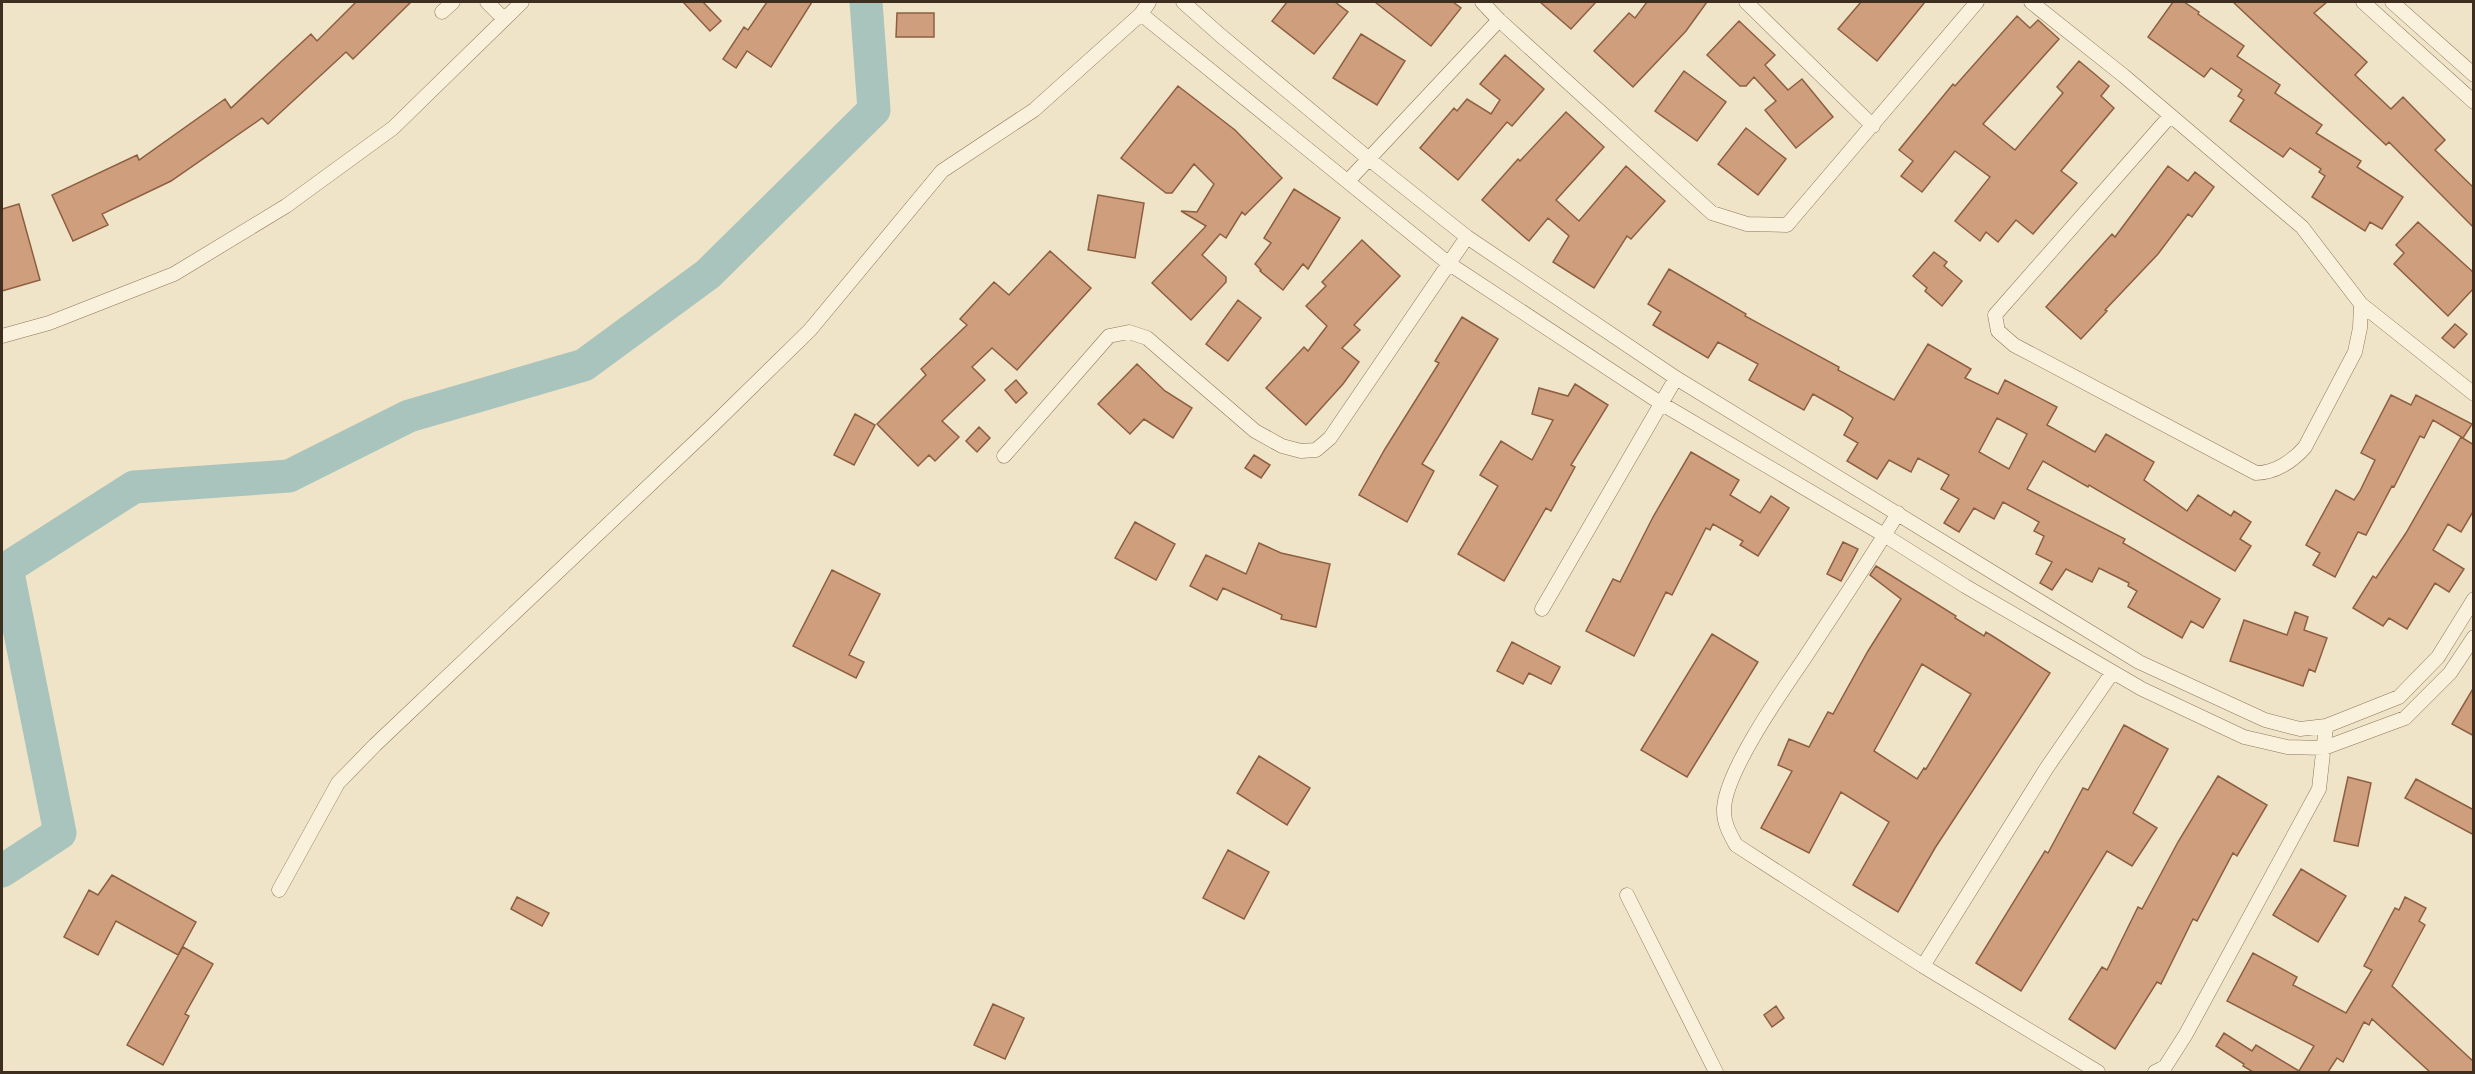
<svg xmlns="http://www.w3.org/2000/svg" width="2475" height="1074" font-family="Lora,serif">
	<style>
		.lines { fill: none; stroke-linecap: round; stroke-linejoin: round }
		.river { stroke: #a9c4bc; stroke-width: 33 }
		.building { fill: #cf9f7d; stroke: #8d5f41; stroke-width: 1.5; fill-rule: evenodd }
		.minor-casing { stroke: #8d765c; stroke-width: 15 }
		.minor { stroke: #faf1dc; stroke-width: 14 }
	</style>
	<rect width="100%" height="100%" fill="#f0e4c8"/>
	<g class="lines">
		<path class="river" d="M 2,871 L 60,833 L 7,568 L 134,487 L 289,476 L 409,416 L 584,365 L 708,274 L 874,110 L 866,2"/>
	</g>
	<path class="building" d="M 356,2 L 411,2 L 353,59 L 346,52 L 268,124 L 262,118 L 171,181 L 102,214 L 108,225 L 73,241 L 52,195 L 137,155 L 139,160 L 225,99 L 231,108 L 311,34 L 317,41 Z
		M 683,2 L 703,2 L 721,21 L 710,31 Z
		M 767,2 L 812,2 L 771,67 L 747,51 L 736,68 L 723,59 L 744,27 L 748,30 Z
		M 1287,2 L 1335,2 L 1348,12 L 1314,54 L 1272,21 Z
		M 1375,2 L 1453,2 L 1461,8 L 1431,46 Z
		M 1540,2 L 1596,2 L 1571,29 Z
		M 1647,2 L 1707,2 L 1686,31 L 1633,87 L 1594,51 L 1629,13 L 1635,18 Z
		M 1861,2 L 1925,2 L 1877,61 L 1838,29 Z
		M 2173,2 L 2184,2 L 2199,12 L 2198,14 L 2244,46 L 2237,56 L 2280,85 L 2275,93 L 2322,125 L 2316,133 L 2361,161 L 2357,167 L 2403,197 L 2382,229 L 2370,222 L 2365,231 L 2312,197 L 2325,176 L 2319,172 L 2321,169 L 2290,148 L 2283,157 L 2230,121 L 2244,100 L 2238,96 L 2242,90 L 2211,68 L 2204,77 L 2148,37 Z
		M 2233,2 L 2327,2 L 2314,13 L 2367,62 L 2355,75 L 2391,109 L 2403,97 L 2445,140 L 2435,150 L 2474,188 L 2474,228 L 2389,142 L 2386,145 Z
		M 897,13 L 934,13 L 934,37 L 896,37 Z
		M 2017,16 L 2030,28 L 2038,20 L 2059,39 L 1983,124 L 2015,150 L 2063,93 L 2057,87 L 2079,61 L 2109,86 L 2101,96 L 2114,108 L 2061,171 L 2077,183 L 2033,234 L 2016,220 L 1998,242 L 1986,232 L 1980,241 L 1955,221 L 1990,177 L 1955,151 L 1922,192 L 1901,176 L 1913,161 L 1899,150 L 1953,84 L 1955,86 Z
		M 1739,21 L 1775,55 L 1765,65 L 1788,90 L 1802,79 L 1833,117 L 1796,148 L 1765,110 L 1776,101 L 1754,77 L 1746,86 L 1740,86 L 1707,55 Z
		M 1361,34 L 1405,61 L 1377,105 L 1333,78 Z
		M 1505,55 L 1544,89 L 1512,126 L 1507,122 L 1458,180 L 1420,148 L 1454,108 L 1457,111 L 1467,99 L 1491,114 L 1500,100 L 1480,84 Z
		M 1684,71 L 1726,102 L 1697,141 L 1655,111 Z
		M 1178,86 L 1235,130 L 1282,178 L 1245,215 L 1242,212 L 1226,238 L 1220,234 L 1202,255 L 1226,277 L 1226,282 L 1191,320 L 1152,283 L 1206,226 L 1181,211 L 1197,212 L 1214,184 L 1194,164 L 1172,193 L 1166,193 L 1121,158 Z
		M 1566,112 L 1604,147 L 1556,200 L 1579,221 L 1626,166 L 1665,201 L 1631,239 L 1627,236 L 1594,288 L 1553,262 L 1569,236 L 1548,218 L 1529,241 L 1482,200 L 1518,159 L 1520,161 Z
		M 1746,128 L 1786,159 L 1758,195 L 1718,164 Z
		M 2168,166 L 2188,181 L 2195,172 L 2214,187 L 2192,217 L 2188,214 L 2158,254 L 2105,310 L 2107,311 L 2081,339 L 2046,307 L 2112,234 L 2115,237 Z
		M 1294,189 L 1340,218 L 1308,269 L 1303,264 L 1283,290 L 1260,271 L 1261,270 L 1255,264 L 1271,243 L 1264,238 Z
		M 1098,195 L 1144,203 L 1135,258 L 1088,250 Z
		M 19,204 L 40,280 L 2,291 L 2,209 Z
		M 2418,222 L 2474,273 L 2474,288 L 2448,316 L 2394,264 L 2404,253 L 2396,245 Z
		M 1362,240 L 1400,276 L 1354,325 L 1360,330 L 1342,348 L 1359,362 L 1343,384 L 1306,425 L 1266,388 L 1304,347 L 1308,351 L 1327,326 L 1306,306 L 1326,286 L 1322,282 Z
		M 1050,251 L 1091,288 L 1017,370 L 992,348 L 972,367 L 985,380 L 942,421 L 959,437 L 935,461 L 929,455 L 918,466 L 877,424 L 926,375 L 921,369 L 967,325 L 960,319 L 994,282 L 1009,295 Z
		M 1934,252 L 1947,262 L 1944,266 L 1962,281 L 1942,306 L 1925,291 L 1927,288 L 1913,276 Z
		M 1669,269 L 1746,314 L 1745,316 L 1839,367 L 1838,370 L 1894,400 L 1928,344 L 1971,369 L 1965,378 L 1998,394 L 2005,380 L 2057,407 L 2047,425 L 2095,452 L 2106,434 L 2154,462 L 2144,480 L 2187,511 L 2198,495 L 2231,516 L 2234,511 L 2251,522 L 2240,539 L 2251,546 L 2235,571 L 2089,485 L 2088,487 L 2043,461 L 2027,489 L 2125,539 L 2123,543 L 2220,599 L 2203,628 L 2191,621 L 2182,638 L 2128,607 L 2137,591 L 2128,586 L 2129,583 L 2099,568 L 2092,582 L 2066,569 L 2052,590 L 2040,583 L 2052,562 L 2036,554 L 2044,536 L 2034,531 L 2039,522 L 2003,502 L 1994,519 L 1974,508 L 1959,532 L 1944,523 L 1959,499 L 1941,489 L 1949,475 L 1918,458 L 1911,472 L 1889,460 L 1877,479 L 1847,461 L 1858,443 L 1844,435 L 1853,418 L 1843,411 L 1813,394 L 1804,410 L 1749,380 L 1758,364 L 1718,342 L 1708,358 L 1653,325 L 1661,312 L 1648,304 ZM 1997,418 L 2027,434 L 2009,469 L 1979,452 Z
		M 1238,300 L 1261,318 L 1228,361 L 1206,344 Z
		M 1462,317 L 1498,339 L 1422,464 L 1434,471 L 1407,522 L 1359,495 L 1385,449 L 1439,363 L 1435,361 Z
		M 2455,324 L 2467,334 L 2454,348 L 2442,338 Z
		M 1137,364 L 1165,391 L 1192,408 L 1173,438 L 1144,419 L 1130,434 L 1098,404 Z
		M 1016,380 L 1027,393 L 1016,403 L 1005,390 Z
		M 1575,384 L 1608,405 L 1571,465 L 1575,467 L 1551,511 L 1546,508 L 1504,581 L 1458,554 L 1498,486 L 1480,475 L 1501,441 L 1532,460 L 1553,420 L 1532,414 L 1539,388 L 1568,396 Z
		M 2391,395 L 2411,405 L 2416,395 L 2472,424 L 2463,438 L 2433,420 L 2424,438 L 2420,436 L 2394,487 L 2392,486 L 2366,535 L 2358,532 L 2335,577 L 2313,565 L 2320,553 L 2306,545 L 2336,490 L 2354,500 L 2360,491 L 2375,460 L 2361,453 Z
		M 855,414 L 875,425 L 854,465 L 834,455 Z
		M 979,427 L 990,438 L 977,452 L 966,441 Z
		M 2461,437 L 2474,445 L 2474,510 L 2461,532 L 2448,524 L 2433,550 L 2464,569 L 2449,592 L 2435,583 L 2407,629 L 2389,618 L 2383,626 L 2353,608 L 2373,576 L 2376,578 L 2406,533 Z
		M 1691,452 L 1739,480 L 1730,495 L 1760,513 L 1771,496 L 1789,508 L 1758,556 L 1740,545 L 1743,541 L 1713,524 L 1710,530 L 1706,528 L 1672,595 L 1666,592 L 1634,656 L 1586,631 L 1613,579 L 1620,582 L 1653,517 Z
		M 1254,455 L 1270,465 L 1261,478 L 1245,468 Z
		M 1135,522 L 1175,544 L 1156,580 L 1115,558 Z
		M 1843,542 L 1858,549 L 1841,581 L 1827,574 Z
		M 1259,543 L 1281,553 L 1330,564 L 1316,627 L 1281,619 L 1282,615 L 1223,588 L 1217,600 L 1190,586 L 1206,555 L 1246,574 Z
		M 1876,566 L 1956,616 L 1955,618 L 1984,636 L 1986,632 L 1994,637 L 2050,673 L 1935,848 L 1898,912 L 1853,885 L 1889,822 L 1841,792 L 1809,853 L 1761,828 L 1792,771 L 1778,765 L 1789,739 L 1809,747 L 1828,712 L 1833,714 L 1868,651 L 1901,599 L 1870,575 ZM 1922,664 L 1971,694 L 1926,769 L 1924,768 L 1917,779 L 1874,751 Z
		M 832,570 L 880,594 L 849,655 L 864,662 L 856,678 L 793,646 Z
		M 2295,612 L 2308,617 L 2304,630 L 2327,638 L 2315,672 L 2309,669 L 2303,686 L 2230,661 L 2244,620 L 2287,635 Z
		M 1712,634 L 1758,662 L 1687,777 L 1641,750 Z
		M 1512,642 L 1560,667 L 1551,684 L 1529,673 L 1523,684 L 1497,671 Z
		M 2474,687 L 2474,736 L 2452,724 Z
		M 2124,725 L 2168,749 L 2133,813 L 2157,828 L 2132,866 L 2107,851 L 2021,991 L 1976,963 L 2045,851 L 2048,853 L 2083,788 L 2088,790 Z
		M 1259,756 L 1310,788 L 1287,825 L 1237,793 Z
		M 2218,776 L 2267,805 L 2237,856 L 2233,853 L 2197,921 L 2193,919 L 2161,984 L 2157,982 L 2115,1049 L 2069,1019 L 2102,967 L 2107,970 L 2138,907 L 2142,909 L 2178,842 Z
		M 2348,777 L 2371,783 L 2358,846 L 2334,841 Z
		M 2416,779 L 2474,810 L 2474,835 L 2405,798 Z
		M 1228,850 L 1269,872 L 1244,919 L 1203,898 Z
		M 2301,869 L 2346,896 L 2318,942 L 2273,915 Z
		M 112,875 L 196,922 L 178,955 L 116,921 L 98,955 L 64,937 L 89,890 L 98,895 Z
		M 517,897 L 549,913 L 542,926 L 511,909 Z
		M 2405,897 L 2426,908 L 2419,921 L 2425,925 L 2392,986 L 2474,1062 L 2474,1072 L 2430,1072 L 2372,1019 L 2369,1025 L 2364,1022 L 2343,1062 L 2337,1058 L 2328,1072 L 2253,1072 L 2243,1066 L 2244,1064 L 2216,1046 L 2224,1033 L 2252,1051 L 2256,1045 L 2299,1071 L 2314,1046 L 2227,1001 L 2253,953 L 2297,977 L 2293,985 L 2346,1013 L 2372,970 L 2364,966 L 2395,908 L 2399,910 Z
		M 183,947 L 213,964 L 185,1014 L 189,1016 L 163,1065 L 127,1045 Z
		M 993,1004 L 1024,1018 L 1005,1059 L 974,1045 Z
		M 1776,1006 L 1784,1018 L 1772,1027 L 1764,1015 Z"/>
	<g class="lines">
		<g class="minor-casing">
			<path id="minor" d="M 487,2 L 504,19
				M 1183,2 L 1220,35 L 1369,159 L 1467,237 L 1676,378 L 2139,662 L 2265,720 L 2300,729 L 2326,726 L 2399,697 L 2438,657 L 2474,599
				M 1482,2 L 1499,20
				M 1746,2 L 1873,126
				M 2031,2 L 2124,76 L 2302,227 L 2361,304 L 2360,328 L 2355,352 L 2305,447 C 2293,461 2275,473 2256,473 L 2014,345 L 1998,331 L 1995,315 L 2170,116
				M 2363,2 L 2474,102
				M 2392,2 L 2474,75
				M 442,12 L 453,2
				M 1141,14 L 1448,263 L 1662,404 L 1884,535 L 1965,586 L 2142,689 L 2244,737 L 2287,747 L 2324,748 L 2405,718 L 2450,673 L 2474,637
				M 1348,181 L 1499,20 L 1712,213 L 1747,224 L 1787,225 L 1977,2
				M 2361,304 L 2474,394
				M 2,336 L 49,323 L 174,274 L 286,206 L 393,128 L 522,2
				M 1004,456 L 1109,336 L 1129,332 L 1147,338 L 1255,431 L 1282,446 L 1301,451 L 1316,450 L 1330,438 L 1467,237
				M 1898,513 C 1868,563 1835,611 1804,659 C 1782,691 1723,775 1724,811 C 1724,824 1730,834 1736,845 L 1923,966 L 2098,1072
				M 1542,609 L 1676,378
				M 279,890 L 338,783 L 375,745 L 712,426 L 810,330 L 942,171 L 1034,110 L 1141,14 L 1149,2
				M 1627,895 L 1716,1072
				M 1923,966 L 2046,769 L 2112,673
				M 2155,1072 L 2165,1067 L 2186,1034 L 2319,789 L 2326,726"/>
		</g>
		<use href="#minor" class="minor"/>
	</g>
	<rect width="2475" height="1074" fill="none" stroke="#3d2e20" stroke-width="6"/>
</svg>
